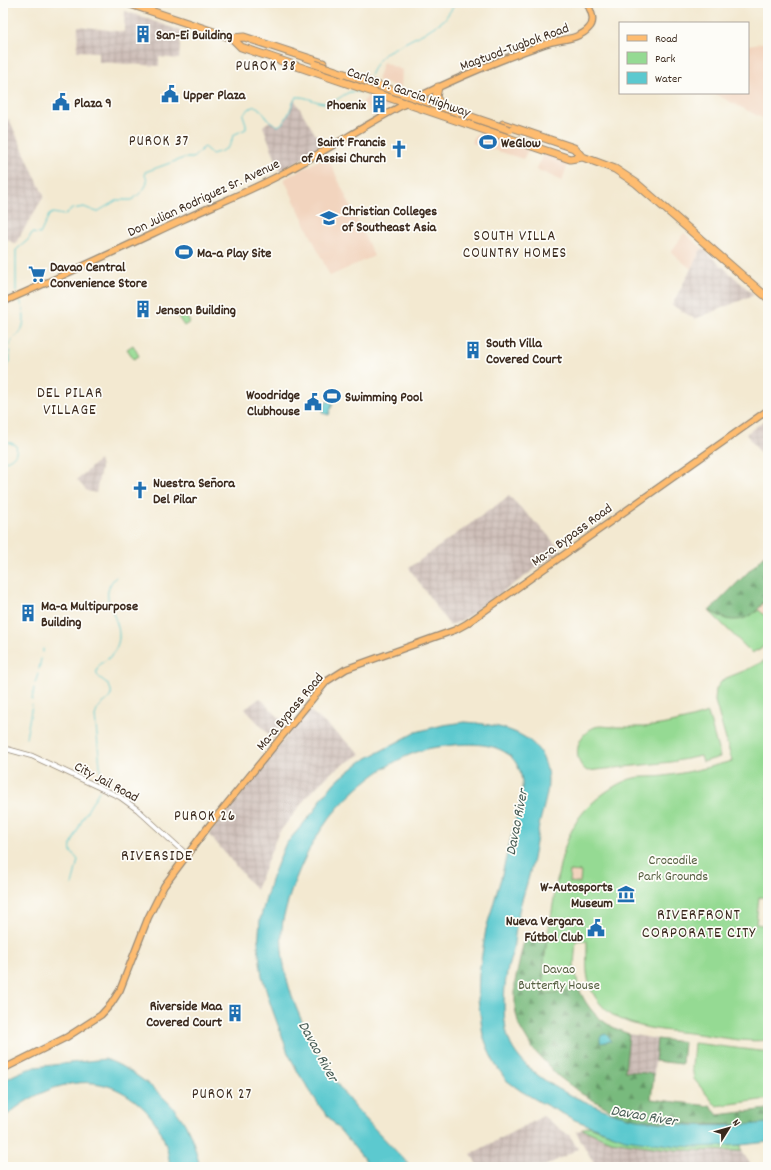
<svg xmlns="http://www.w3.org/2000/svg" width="771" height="1170" font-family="Dekko,sans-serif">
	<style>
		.built { fill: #f2d4be }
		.industrial { fill: url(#industrial-grid) }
		.green { fill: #95da93; stroke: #688258; fill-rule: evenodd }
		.forest { fill: url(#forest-firs); stroke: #5a724e }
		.water { fill: #5bc9cf; stroke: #4b7a76 }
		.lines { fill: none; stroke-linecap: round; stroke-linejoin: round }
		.stream { stroke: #5bc9cf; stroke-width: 1 }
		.minor-casing { stroke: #978a78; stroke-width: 6 }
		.major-casing { stroke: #978a78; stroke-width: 8 }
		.highway-casing { stroke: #978a78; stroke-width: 9 }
		.minor { stroke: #fff; stroke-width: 4.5 }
		.major { stroke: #febc70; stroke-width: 5.5 }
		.highway { stroke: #febc70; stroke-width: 7 }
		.highway-bridge-casing { stroke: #978a78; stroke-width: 9; stroke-linecap: butt }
		.highway-bridge { stroke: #febc70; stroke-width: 7 }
		.labels { text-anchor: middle; stroke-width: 3.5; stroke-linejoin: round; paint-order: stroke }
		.poi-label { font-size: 14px; font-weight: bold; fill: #3b2a1e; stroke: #fdfcf7; text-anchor: start }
		.street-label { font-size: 14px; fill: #3b2a1e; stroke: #fdfcf7 }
		.park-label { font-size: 14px; fill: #565f41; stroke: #fdfcf7 }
		.neighbourhood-label { font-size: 15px; letter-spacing: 1px; fill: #3b2a1e; stroke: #fdfcf7 }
		.water-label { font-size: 15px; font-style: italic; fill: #455a53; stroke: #fdfcf7 }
		.quarter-label { font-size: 16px; letter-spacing: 1px; fill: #3b2a1e; stroke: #fdfcf7 }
	</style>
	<defs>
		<pattern id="industrial-grid" width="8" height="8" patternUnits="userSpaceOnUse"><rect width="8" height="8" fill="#cfc0ba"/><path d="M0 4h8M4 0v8" fill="none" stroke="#b3a59f"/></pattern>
		<pattern id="forest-firs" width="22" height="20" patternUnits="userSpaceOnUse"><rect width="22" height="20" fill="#78ba7d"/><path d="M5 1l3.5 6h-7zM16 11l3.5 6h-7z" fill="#649766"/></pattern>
	</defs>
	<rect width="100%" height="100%" fill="#fdfcf7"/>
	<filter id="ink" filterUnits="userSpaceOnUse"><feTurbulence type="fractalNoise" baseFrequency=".025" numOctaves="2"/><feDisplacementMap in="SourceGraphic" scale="8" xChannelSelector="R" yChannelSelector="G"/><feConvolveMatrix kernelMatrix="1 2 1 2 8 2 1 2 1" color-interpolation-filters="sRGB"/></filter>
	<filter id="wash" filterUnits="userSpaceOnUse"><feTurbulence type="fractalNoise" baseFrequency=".012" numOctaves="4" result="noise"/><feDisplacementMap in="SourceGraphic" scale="16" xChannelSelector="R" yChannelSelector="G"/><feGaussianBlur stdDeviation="0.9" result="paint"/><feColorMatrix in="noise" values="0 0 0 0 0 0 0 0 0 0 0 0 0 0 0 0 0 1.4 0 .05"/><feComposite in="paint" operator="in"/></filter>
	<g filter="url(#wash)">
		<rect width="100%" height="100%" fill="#f3e9d1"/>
		<path class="built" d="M 768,42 L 768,121 L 713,93 L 748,93 L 748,45 Z
			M 383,62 L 402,70 L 401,88 L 377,80 Z
			M 371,93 L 391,100 L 389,107 L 373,116 L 363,102 Z
			M 484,131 L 530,147 L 523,159 L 472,143 L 474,136 Z
			M 545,152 L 569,160 L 562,181 L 536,169 Z
			M 327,156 L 374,256 L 330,276 L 284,179 Z
			M 684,233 L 702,248 L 691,269 L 671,252 Z
			M 768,591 L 768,619 L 759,610 Z
			M 570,870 L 581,872 L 580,884 L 569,882 Z"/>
		<path class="industrial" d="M 125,11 L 181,31 L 179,59 L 159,57 L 159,66 L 99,62 L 99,52 L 77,51 L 78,26 L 124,32 Z
			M 294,99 L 323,147 L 280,171 L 263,126 L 270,121 L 278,126 L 282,124 L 288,115 Z
			M 9,119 L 44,196 L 15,244 L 5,238 L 3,232 L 3,122 Z
			M 702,248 L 754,295 L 695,319 L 672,305 Z
			M 768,418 L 768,463 L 746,434 Z
			M 99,460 L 101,468 L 96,493 L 87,491 L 77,480 Z
			M 509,496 L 546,533 L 561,551 L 464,619 L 450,626 L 409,568 Z
			M 260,698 L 285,724 L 273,739 L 245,709 Z
			M 308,709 L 361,754 L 334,770 L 310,793 L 278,834 L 268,859 L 256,890 L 209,834 Z
			M 629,1034 L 657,1039 L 654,1074 L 625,1071 Z
			M 543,1116 L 570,1136 L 578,1149 L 543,1167 L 478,1167 L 471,1154 Z
			M 582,1129 L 610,1141 L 697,1151 L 742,1151 L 752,1167 L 596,1167 L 576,1132 Z"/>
		<path class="green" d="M 184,313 L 190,322 L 184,326 L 178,317 Z
			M 133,345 L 139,356 L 134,359 L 127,349 Z
			M 759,610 L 768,619 L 768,644 L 752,653 L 709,611 L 727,619 L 751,615 Z
			M 768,659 L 768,898 L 759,897 L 756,924 L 768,926 L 768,1040 C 746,1043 720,1037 698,1034 C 672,1031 644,1030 620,1019 C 609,1014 600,1005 594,995 C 584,978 587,959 587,941 L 576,941 L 574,965 L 579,989 L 544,995 C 541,966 547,939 552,911 C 557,881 560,850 575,824 C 584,807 608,788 625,781 C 637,775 651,778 664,776 C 687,773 709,767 732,761 L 715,701 L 716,689 L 720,683 L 724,679 L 746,670 ZM 570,871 L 581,872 L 580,883 L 569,882 Z
			M 708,713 L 720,757 L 703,762 L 701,756 L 671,762 L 587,771 C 571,760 576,734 595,727 C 601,725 607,727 613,727 C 623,727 634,727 644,727 C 666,725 687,720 708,713 Z
			M 694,1043 L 760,1051 L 768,1051 L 768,1099 L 716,1106 L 694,1079 L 692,1067 Z
			M 589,1126 C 637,1145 689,1149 741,1145 L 742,1151 L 676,1150 L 610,1141 L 582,1129 Z"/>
		<path class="forest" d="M 765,555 L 768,557 C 768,567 770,582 768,591 C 763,610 746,624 726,619 C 720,617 715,613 709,611 Z
			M 525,936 L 547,939 C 544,958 542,975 544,994 L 579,989 C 590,1014 604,1025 629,1034 L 625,1071 L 654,1074 L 651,1099 L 710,1106 L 718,1115 L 768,1109 L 768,1123 L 752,1125 L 682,1124 L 637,1119 L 620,1115 L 582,1094 L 558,1076 L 532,1048 L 519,1026 L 515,1008 L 515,982 Z
			M 657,1039 L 684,1042 L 682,1064 L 655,1061 Z"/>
		<path class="water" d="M 327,401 L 333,403 L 329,415 L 322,413 Z
			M 465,722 C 491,724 532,730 543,758 C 554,783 544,802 539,826 C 536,841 534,857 530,872 C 527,885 522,898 519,911 C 516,924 515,937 513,950 C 511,958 508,965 507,973 C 503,993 502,1027 511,1045 C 524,1071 559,1091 584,1101 C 602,1109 619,1116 638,1119 C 678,1127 728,1127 768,1123 L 768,1142 L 741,1145 L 697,1147 L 677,1146 L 625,1139 L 575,1120 L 540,1102 L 521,1091 L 506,1080 L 495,1064 L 490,1054 L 483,1035 L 478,999 L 479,973 L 486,929 L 501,878 L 522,794 C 526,740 477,741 437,747 C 396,753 353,787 328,820 C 310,844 297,872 288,901 C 287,907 284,914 283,920 C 275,970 301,1026 327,1067 C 333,1076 338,1086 345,1095 C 365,1120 389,1143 411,1167 L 371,1167 L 321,1108 L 299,1074 L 288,1053 L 270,1003 L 262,976 L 258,947 L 260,920 L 271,880 L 285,845 L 315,810 L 321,799 L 335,782 L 362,761 L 416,732 L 443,725 Z
			M 606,1034 L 610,1038 L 611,1041 L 601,1043 L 600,1041 L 600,1038 L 602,1035 Z
			M 105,1059 C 132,1068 171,1099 185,1124 C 193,1137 196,1152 200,1167 L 170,1167 C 169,1157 167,1147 163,1137 C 153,1112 127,1089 100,1084 C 67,1077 27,1096 3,1119 L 3,1081 C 13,1075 24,1070 35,1067 Z"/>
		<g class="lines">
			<path class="stream" d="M 370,75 L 377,62 L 387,52 L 424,33 L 444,20 L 456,3
				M 16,292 L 16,250 L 28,240 L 32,233 L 40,234 L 49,215 L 53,213 L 64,215 L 72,209 L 84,207 L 97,212 L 117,200 L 132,200 C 137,196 146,189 147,182 C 147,177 144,176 145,172 L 184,158 L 193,158 L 204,147 L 212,154 C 225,150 231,149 233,135 L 246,129 L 246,124 L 243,115 C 258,97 260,112 270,121 C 272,123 275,124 278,126 C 289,121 290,106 296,97 C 306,96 314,102 324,103 C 335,104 341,95 350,92 C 355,91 358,93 363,91
				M 3,386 C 7,377 3,369 10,362 C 10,355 8,346 12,340 C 14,337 19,334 21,331 C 26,321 24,309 20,300
				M 3,438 L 5,441 L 16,445 C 18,453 14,458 6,461 L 3,460
				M 43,652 L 43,649
				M 39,669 L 41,659
				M 35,683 L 38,674
				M 32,700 L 34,688
				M 26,738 L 32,705
				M 102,785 L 95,716 C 96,713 97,710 99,707 C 105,701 116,697 109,686 C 106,681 100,679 97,675 C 95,665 104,662 110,657 C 115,652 119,643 119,637 C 120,614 95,597 116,577
				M 72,885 L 78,860 C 74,854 69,853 71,845 L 83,818 L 99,791"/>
		</g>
	</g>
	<g filter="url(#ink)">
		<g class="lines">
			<g class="minor-casing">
				<path id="minor" d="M 3,748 L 32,756 L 120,797 L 138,810 L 187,855"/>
			</g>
			<g class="major-casing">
				<path id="major" d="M 3,302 C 63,276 122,248 182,220 C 214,205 247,192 278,176 C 336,146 390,108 450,82 C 481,68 513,55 545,44 C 559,39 579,40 589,28 C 596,21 591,11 587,3
					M 3,1069 L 67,1037 L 101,1015 L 111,1004 L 120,990 L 148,918 L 164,886 L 208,827 L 327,681 L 346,669 L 455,630 L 466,624 L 768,410"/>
			</g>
			<g class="highway-casing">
				<path id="highway" d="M 127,3 L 235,39
					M 232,38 L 241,47 L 570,159 L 582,157
					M 232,38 L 244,37 L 323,63
					M 438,87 L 436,97 L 439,102
					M 503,124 L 574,148 L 582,157
					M 580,156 L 615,169 L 636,183 L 768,298"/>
			</g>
			<use href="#minor" class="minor"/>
			<use href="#major" class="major"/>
			<use href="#highway" class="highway"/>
			<g class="highway-bridge-casing">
				<path id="highway-bridge" d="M 315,64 L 510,130"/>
			</g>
			<use href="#highway-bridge" class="highway-bridge"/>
		</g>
	</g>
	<defs>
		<g id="building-bare" transform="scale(1.38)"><path d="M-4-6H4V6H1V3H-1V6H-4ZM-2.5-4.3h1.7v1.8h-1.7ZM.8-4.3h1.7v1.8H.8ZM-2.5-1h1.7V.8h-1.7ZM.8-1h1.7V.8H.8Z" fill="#1f6fb2" stroke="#fdfcf7" stroke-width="2.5" paint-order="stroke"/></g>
		<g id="civic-bare" transform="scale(1.38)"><path d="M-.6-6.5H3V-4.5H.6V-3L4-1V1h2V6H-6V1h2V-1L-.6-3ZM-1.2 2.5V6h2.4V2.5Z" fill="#1f6fb2" stroke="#fdfcf7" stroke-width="2.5" paint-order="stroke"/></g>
		<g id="stadium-bare" transform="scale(1.38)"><path d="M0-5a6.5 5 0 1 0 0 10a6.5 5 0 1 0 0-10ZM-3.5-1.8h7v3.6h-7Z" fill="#1f6fb2" stroke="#fdfcf7" stroke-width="2.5" paint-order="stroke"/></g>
		<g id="church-bare" transform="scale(1.38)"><path d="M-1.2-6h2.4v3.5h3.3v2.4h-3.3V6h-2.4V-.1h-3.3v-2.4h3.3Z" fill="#1f6fb2" stroke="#fdfcf7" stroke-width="2.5" paint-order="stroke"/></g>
		<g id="university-bare" transform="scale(1.38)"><path d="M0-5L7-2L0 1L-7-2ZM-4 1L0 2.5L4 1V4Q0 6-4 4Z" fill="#1f6fb2" stroke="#fdfcf7" stroke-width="2.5" paint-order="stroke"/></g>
		<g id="supermarket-bare" transform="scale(1.38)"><path d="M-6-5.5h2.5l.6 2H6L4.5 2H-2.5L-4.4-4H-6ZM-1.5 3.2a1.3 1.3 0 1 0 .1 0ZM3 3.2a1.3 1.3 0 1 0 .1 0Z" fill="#1f6fb2" stroke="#fdfcf7" stroke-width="2.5" paint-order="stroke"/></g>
		<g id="museum-bare" transform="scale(1.38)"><path d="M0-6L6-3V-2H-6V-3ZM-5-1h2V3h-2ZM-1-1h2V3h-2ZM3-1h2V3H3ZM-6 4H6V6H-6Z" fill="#1f6fb2" stroke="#fdfcf7" stroke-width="2.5" paint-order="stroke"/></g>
	</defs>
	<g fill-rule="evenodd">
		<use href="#building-bare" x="143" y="34"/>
		<use href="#civic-bare" x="170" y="94"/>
		<use href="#civic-bare" x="61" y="102"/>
		<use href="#building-bare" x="379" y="104"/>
		<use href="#stadium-bare" x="488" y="142"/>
		<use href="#church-bare" x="399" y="149"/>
		<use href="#university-bare" x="329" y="218"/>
		<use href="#stadium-bare" x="184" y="252"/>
		<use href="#supermarket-bare" x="37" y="274"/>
		<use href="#building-bare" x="143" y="309"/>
		<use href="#building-bare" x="473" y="350"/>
		<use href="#stadium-bare" x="332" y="396"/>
		<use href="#civic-bare" x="313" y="402"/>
		<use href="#church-bare" x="140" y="490"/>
		<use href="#building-bare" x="28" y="613"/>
		<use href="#museum-bare" x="626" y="894"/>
		<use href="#civic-bare" x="596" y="928"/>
		<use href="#building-bare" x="235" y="1013"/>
	</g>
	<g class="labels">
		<g class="poi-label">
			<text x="156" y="39">San-Ei Building</text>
			<text x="183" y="99">Upper Plaza</text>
			<text x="74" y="107">Plaza 9</text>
			<text x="366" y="109" text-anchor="end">Phoenix</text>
			<text x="386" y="146" text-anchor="end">Saint Francis<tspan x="386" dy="16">of Assisi Church</tspan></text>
			<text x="501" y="147">WeGlow</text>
			<text x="342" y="215">Christian Colleges<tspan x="342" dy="16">of Southeast Asia</tspan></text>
			<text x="197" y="257">Ma-a Play Site</text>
			<text x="50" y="271">Davao Central<tspan x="50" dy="16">Convenience Store</tspan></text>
			<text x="156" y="314">Jenson Building</text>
			<text x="486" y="347">South Villa<tspan x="486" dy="16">Covered Court</tspan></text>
			<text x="300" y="399" text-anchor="end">Woodridge<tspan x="300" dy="16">Clubhouse</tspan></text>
			<text x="345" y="401">Swimming Pool</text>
			<text x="153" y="487">Nuestra Señora<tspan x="153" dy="16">Del Pilar</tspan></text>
			<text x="41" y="610">Ma-a Multipurpose<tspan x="41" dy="16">Building</tspan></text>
			<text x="613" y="891" text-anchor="end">W-Autosports<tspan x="613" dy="16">Museum</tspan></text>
			<text x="583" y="925" text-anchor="end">Nueva Vergara<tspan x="583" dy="16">Fútbol Club</tspan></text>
			<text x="222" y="1010" text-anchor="end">Riverside Maa<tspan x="222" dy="16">Covered Court</tspan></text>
		</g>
		<g class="street-label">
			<text transform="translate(514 46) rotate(-20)" y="5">Magtuod-Tugbok Road</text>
			<text transform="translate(409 91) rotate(19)" y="5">Carlos P. Garcia Highway</text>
			<text transform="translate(203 197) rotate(-25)" y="5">Don Julian Rodriguez Sr. Avenue</text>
			<text transform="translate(571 534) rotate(-36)" y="5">Ma-a Bypass Road</text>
			<text transform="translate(289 711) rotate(-50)" y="5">Ma-a Bypass Road</text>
			<text transform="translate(107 781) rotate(28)" y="5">City Jail Road</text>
		</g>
		<g class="park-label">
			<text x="673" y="864">Crocodile<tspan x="673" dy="16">Park Grounds</tspan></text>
			<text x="559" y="973">Davao<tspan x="559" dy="16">Butterfly House</tspan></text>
		</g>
		<g class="neighbourhood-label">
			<text x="266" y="70">PUROK 38</text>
			<text x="159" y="145">PUROK 37</text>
			<text x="515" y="240">SOUTH VILLA<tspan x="515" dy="17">COUNTRY HOMES</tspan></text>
			<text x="70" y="397">DEL PILAR<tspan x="70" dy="17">VILLAGE</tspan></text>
			<text x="205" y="820">PUROK 26</text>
			<text x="222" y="1098">PUROK 27</text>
		</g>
		<g class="water-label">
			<text transform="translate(516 822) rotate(-79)" y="5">Davao River</text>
			<text transform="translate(319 1051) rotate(61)" y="5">Davao River</text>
			<text transform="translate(644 1115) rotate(10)" y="5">Davao River</text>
		</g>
		<g class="quarter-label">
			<text x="157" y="860">RIVERSIDE</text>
			<text x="699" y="919">RIVERFRONT<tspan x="699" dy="18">CORPORATE CITY</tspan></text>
		</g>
	</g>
	<rect width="771" height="1170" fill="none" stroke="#fdfcf7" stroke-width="16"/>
	<rect x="619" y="22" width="130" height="72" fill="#fdfcf7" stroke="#afa8a0"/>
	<rect x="627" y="35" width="20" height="6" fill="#febc70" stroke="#afa8a0"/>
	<text x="655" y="42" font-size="12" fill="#3b2a1e">Road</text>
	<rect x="627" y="52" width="20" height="12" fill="#95da93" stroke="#afa8a0"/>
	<text x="655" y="62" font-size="12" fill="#3b2a1e">Park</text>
	<rect x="627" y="72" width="20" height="12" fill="#5bc9cf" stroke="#afa8a0"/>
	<text x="655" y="82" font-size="12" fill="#3b2a1e">Water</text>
	<g transform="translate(729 1128) rotate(53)" stroke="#fdfcf7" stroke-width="3" paint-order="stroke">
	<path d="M0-3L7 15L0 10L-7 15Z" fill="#3b2a1e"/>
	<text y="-6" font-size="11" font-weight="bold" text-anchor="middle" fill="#3b2a1e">N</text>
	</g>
</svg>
